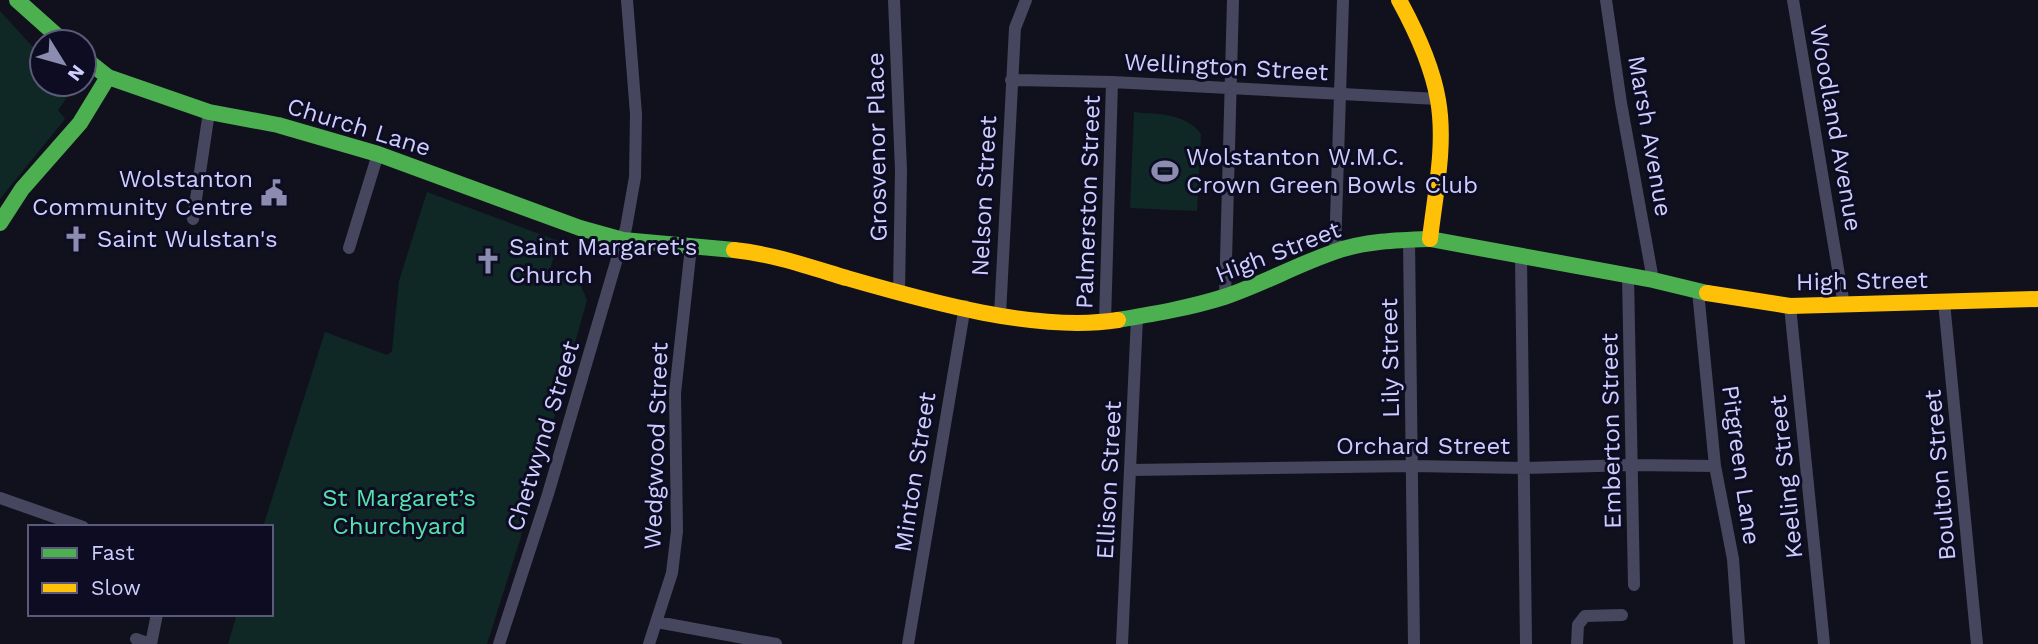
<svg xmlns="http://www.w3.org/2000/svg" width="2038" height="644" font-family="'Work Sans',sans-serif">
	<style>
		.green { fill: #0f2826 }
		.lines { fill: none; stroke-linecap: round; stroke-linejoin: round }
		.street { stroke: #46475e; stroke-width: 12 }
		.fast { stroke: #4caf50; stroke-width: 16 }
		.slow { stroke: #ffc107; stroke-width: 16 }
		.labels { text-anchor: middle; stroke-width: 6; stroke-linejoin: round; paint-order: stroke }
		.street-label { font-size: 24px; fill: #cdceff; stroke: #0d0c22 }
		.poi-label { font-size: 24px; fill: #cdceff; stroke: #0d0c22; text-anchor: start }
		.park-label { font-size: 24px; fill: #55e3ac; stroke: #0d0c22 }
	</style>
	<rect width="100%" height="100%" fill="#11111d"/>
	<path class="green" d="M 0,11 L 32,46 L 42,52 L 42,84 L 68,84 C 69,94 65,102 58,110 L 65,119 L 0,199 Z
		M 1134,112 C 1159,115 1184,112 1201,134 L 1197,211 L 1130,208 Z
		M 427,192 L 558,241 L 550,270 L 578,280 L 587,300 L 520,540 L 487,644 L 228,644 L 237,614 L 271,614 L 271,527 L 263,527 L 325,332 L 387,355 L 392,351 L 399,281 Z"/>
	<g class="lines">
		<path class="street" d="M 894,0 L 901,170 L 899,293
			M 1606,0 L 1621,103 L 1653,280
			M 1793,0 L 1844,305
			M 1011,80 L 1112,82 L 1438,99
			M 193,219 L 209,112
			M 1409,240 L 1414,644
			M 349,248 L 378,154
			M 1335,251 L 1343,0
			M 1521,257 L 1526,644
			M 1628,276 L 1634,585
			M 1698,291 L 1715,466 L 1733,559 L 1739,644
			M 1225,297 L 1233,0
			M 1944,302 L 1977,644
			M 1790,306 L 1824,644
			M 1000,315 L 1015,28 L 1026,0
			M 1105,322 L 1112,82
			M 1131,470 L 1413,466 L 1524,468 L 1633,465 L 1715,466
			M 0,498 L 83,527
			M 657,622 L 776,644
			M 136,639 L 150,644
			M 151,644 L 157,614
			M 499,644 L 548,494 L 626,228 L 635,177 L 636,114 L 627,0
			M 649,644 L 672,573 L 677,531 L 675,393 L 691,247
			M 908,644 L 965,306
			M 1122,644 L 1137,317
			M 1577,644 L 1578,625 L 1585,616 L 1622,615"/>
		<path class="fast" d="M 17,0 L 64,42
			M 108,77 L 209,112 L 278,125 L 378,154 L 580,228 L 623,240 L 734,250
			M 0,223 L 22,189 L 80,123 L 108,77 L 84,58
			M 1118,320 C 1153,314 1189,308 1224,297 C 1261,285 1296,265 1334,252 C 1364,241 1399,240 1430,239 L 1653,280 L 1707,293"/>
		<path class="slow" d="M 1399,0 C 1416,31 1432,65 1438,100 C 1446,145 1435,194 1430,239
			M 734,250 C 772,254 807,266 843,277 C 923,300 1035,333 1118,320
			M 1707,293 L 1790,306 L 2038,299"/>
	</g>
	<defs>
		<g id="stadium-bare" transform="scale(2.1)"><path d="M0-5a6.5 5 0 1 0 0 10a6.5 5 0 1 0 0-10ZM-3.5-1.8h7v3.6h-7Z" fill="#8b8cb0" stroke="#0d0c22" stroke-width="2.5" paint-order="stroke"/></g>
		<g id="civic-bare" transform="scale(2.1)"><path d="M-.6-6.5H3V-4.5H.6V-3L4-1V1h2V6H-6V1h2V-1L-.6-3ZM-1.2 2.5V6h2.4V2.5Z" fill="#8b8cb0" stroke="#0d0c22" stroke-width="2.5" paint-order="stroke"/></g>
		<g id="church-bare" transform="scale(2.1)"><path d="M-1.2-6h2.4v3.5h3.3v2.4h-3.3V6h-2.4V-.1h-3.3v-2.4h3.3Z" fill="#8b8cb0" stroke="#0d0c22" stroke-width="2.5" paint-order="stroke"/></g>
	</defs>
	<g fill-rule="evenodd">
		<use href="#stadium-bare" x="1165" y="171"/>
		<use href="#civic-bare" x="274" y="193"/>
		<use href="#church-bare" x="76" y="239"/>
		<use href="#church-bare" x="488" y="261"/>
	</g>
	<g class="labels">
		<g class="street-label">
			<text transform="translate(1226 67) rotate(3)" y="8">Wellington Street</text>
			<text transform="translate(359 127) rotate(17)" y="8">Church Lane</text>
			<text transform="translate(1836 128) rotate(80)" y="8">Woodland Avenue</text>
			<text transform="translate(1650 136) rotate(80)" y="8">Marsh Avenue</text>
			<text transform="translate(877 147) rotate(-91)" y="8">Grosvenor Place</text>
			<text transform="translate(984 196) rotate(-87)" y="8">Nelson Street</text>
			<text transform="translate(1088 202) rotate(-88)" y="8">Palmerston Street</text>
			<text transform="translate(1278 252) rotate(-21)" y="8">High Street</text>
			<text transform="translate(1862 281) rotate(-1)" y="8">High Street</text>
			<text transform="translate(1390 358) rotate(-91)" y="8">Lily Street</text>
			<text transform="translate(1611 431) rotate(-91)" y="8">Emberton Street</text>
			<text transform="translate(543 436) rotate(-73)" y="8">Chetwynd Street</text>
			<text transform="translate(656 446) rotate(-88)" y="8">Wedgwood Street</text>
			<text x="1423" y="454">Orchard Street</text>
			<text transform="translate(1741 465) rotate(82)" y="8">Pitgreen Lane</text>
			<text transform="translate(915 472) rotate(-81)" y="8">Minton Street</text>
			<text transform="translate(1940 475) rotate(-95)" y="8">Boulton Street</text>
			<text transform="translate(1786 477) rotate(-96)" y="8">Keeling Street</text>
			<text transform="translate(1109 480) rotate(-87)" y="8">Ellison Street</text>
		</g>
		<g class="poi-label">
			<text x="1186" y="165">Wolstanton W.M.C.<tspan x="1186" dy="28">Crown Green Bowls Club</tspan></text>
			<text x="253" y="187" text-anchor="end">Wolstanton<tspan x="253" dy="28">Community Centre</tspan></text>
			<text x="97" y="247">Saint Wulstan's</text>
			<text x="509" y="255">Saint Margaret's<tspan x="509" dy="28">Church</tspan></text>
		</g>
		<g class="park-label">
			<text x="399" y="506">St Margaret’s<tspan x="399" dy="28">Churchyard</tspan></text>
		</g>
	</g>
	<rect x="28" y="525" width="245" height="91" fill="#0d0c22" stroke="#5a5a7a" stroke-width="2"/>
	<rect x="42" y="548" width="35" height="10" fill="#4caf50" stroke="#5a5a7a" stroke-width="2"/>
	<text x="91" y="560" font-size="21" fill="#cdceff">Fast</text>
	<rect x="42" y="583" width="35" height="10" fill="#ffc107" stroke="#5a5a7a" stroke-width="2"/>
	<text x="91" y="595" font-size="21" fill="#cdceff">Slow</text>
	<g transform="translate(63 63) rotate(127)"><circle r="33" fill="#0d0c22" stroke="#5a5a7a" stroke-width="2"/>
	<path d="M0-5L12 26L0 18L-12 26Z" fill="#8b8cb0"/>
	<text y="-10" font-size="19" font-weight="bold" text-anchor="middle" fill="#cdceff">N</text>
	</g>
</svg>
